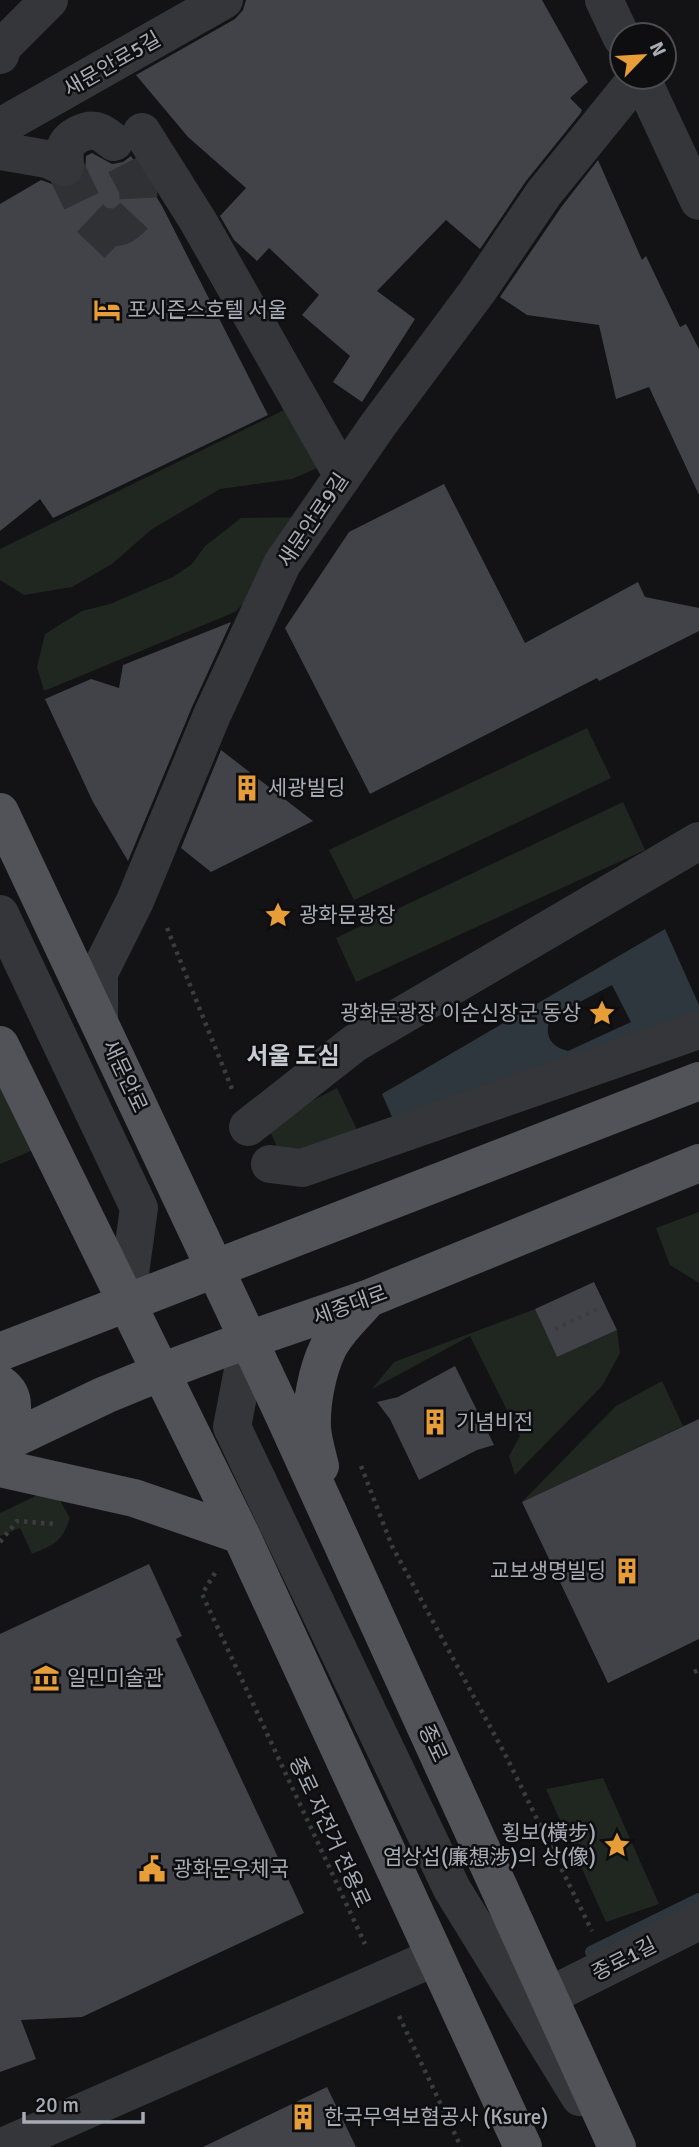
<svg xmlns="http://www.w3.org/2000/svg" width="699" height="2147" font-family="Signika,'Noto Sans KR',sans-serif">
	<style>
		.green { fill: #202720 }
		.water { fill: #2d373d; fill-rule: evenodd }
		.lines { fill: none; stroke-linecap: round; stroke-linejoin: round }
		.stream { stroke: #2d373d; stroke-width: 12 }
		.building { fill: #424348 }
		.minor-tunnel { stroke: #303135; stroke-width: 38; stroke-dasharray: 38 19; stroke-linecap: butt }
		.path { stroke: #3a3d40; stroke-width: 4.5; stroke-dasharray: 3.5 5; stroke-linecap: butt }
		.minor { stroke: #343639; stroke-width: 38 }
		.major { stroke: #515358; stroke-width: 38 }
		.labels { text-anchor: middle; stroke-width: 5; stroke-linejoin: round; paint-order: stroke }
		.street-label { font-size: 21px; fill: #a6abb4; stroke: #0e0e10 }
		.poi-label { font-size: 21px; fill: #a6abb4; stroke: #0e0e10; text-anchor: start }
		.quarter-label { font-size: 24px; font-weight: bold; fill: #c6cad1; stroke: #0e0e10 }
	</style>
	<rect width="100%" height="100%" fill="#131315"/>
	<path class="green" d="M 284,410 L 317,468 L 292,479 L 220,489 L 152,529 L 112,564 L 72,587 L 24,595 L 0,580 L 0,549 Z
		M 314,517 L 282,564 L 235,612 L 44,691 L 37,667 L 45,634 L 82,611 L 110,604 L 173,577 L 192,564 L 205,546 L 241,518 Z
		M 587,728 L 611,778 L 354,900 L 329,850 Z
		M 623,802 L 645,850 L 356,982 L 336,938 Z
		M 0,1087 L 31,1151 L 0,1164 Z
		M 337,1088 L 358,1132 L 282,1159 L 267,1124 Z
		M 699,1212 L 699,1283 L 670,1265 L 656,1228 Z
		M 535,1309 L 557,1357 L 617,1330 L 620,1353 L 602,1386 L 515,1475 L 509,1456 L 520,1436 L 470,1336 L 372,1389 L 394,1362 Z
		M 662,1381 L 683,1426 L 522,1502 L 616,1406 Z
		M 40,1494 L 59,1499 L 70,1518 C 61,1543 55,1544 32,1554 L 20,1528 L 0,1536 L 0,1513 Z
		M 603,1778 L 659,1904 L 606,1922 L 546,1789 Z"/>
	<path class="water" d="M 665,929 L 699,1005 L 699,1013 L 393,1119 L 382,1094 ZM 612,985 L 631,1022 L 568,1051 C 550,1047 543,1034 551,1017 Z"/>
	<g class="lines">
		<path class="stream" d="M 591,1952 L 699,1899"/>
	</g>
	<path class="building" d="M 246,0 L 542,0 L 588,82 L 570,98 L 582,110 L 580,114 L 526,181 L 480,249 L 446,220 L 377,291 L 415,319 L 362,402 L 333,382 L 350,356 L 302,315 L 319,295 L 269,248 L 257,261 L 234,240 L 220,216 L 246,188 L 188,137 L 136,75 L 235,19 L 243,10 Z
		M 92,153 L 112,164 L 123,162 L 131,156 L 162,206 L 268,415 L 53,518 L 40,499 L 0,531 L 0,204 L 41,180 L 66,189 L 76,186 L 85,177 L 86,156 Z
		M 598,160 L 642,260 L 646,256 L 680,327 L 686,324 L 699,349 L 699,495 L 649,387 L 616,399 L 599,325 L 527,315 L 500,297 L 562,206 Z
		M 444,484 L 525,643 L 638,582 L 645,597 L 699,608 L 699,631 L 599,681 L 597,678 L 370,794 L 285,628 L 349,532 Z
		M 231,622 L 192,707 L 128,861 L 93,802 L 45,699 L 91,679 L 119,688 L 123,665 Z
		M 221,750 L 313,821 L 211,872 L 181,848 Z
		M 594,1282 L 617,1330 L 557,1357 L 535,1309 Z
		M 455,1366 L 494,1445 L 477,1450 L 419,1480 L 390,1419 L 377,1402 L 398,1397 Z
		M 699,1419 L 699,1639 L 608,1683 L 522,1502 Z
		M 149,1564 L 182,1636 L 176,1639 L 304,1913 L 82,2017 L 21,2020 L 36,2059 L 0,2072 L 0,1634 Z
		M 327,2087 L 356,2147 L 203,2147 Z"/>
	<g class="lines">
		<path class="minor-tunnel" d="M 65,167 L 89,217 L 127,253
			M 100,226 C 122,230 125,225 139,210 L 138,188 L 114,142"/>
		<path class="path" d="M 167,928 L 232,1089
			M 555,1329 L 602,1307
			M 361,1466 L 392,1546 L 506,1756 L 592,1931
			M 0,1542 L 17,1521 L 55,1524
			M 215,1573 L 202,1594 L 365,1944
			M 694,1672 L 699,1670
			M 399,2016 L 461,2147"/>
		<path class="minor" d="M 604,0 L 622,38
			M 0,55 L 3,46 L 49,0
			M 641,77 L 699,201
			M 0,127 L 224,0
			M 142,132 L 198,221 L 343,476
			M 0,151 L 47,159 L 65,167 C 65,161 64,155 65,149 C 68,137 88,127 99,132 C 104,134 110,139 114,142
			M 0,914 L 139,1208 L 126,1302
			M 99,1021 L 99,973 L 135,901 L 212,715 L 282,564 L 378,425 L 477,292 L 544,193 L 638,77
			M 248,1127 L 355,1043 L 699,841
			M 270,1164 L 302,1168 L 699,1030
			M 249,1339 L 232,1427 L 452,1889 L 580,2097
			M 549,1996 L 699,1921
			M 2,2147 L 435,1957"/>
		<path class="major" d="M 0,812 L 281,1409 L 617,2147
			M 0,1045 L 241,1535 L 523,2147
			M 0,1352 L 699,1081
			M 0,1384 C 18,1397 14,1419 0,1434
			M 0,1445 L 105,1395 L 161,1372 L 225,1348 L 367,1299 L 699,1163
			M 320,1466 C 317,1454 313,1441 312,1428 C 311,1403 317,1371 328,1348 C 337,1330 353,1316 366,1301
			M 0,1468 L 134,1498 L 241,1535"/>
	</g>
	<defs>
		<g id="hotel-bare" transform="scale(2.1)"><path d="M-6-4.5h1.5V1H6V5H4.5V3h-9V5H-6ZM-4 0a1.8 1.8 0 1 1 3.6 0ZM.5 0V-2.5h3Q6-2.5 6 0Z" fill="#e79e39" stroke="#0e0e10" stroke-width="2.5" paint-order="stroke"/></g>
		<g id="building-bare" transform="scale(2.1)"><path d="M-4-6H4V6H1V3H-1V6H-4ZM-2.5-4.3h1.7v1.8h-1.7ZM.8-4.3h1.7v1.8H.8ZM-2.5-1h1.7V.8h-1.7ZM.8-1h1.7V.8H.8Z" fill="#e79e39" stroke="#0e0e10" stroke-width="2.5" paint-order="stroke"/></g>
		<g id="sight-bare" transform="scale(2.1)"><path d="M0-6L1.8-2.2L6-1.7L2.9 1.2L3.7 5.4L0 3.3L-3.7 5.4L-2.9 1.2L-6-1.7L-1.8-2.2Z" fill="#e79e39" stroke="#0e0e10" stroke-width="2.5" paint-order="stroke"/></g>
		<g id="museum-bare" transform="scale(2.1)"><path d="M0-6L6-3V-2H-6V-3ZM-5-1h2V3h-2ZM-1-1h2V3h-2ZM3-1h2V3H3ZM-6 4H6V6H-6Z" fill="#e79e39" stroke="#0e0e10" stroke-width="2.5" paint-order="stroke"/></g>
		<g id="civic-bare" transform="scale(2.1)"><path d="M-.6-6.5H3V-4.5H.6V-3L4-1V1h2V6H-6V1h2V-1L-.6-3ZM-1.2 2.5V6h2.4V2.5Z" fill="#e79e39" stroke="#0e0e10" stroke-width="2.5" paint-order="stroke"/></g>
	</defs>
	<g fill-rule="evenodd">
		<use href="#hotel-bare" x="107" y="310"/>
		<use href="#building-bare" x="247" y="788"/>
		<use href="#sight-bare" x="278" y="915"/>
		<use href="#sight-bare" x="602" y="1013"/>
		<use href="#building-bare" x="435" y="1422"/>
		<use href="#building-bare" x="627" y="1571"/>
		<use href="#museum-bare" x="46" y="1678"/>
		<use href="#sight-bare" x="617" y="1845"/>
		<use href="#civic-bare" x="152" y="1869"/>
		<use href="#building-bare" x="303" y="2117"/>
	</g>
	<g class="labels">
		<g class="street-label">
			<text transform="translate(112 64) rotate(-30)" y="7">새문안로5길</text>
			<text transform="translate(313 520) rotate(-56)" y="7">새문안로9길</text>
			<text transform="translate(125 1076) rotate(65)" y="7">새문안로</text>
			<text transform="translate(350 1305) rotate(-20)" y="7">세종대로</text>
			<text transform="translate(433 1743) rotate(65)" y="7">종로</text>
			<text transform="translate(330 1832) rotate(65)" y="7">종로 자전거 전용로</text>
			<text transform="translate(624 1959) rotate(-27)" y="7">종로1길</text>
		</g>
		<g class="poi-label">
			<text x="128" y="317">포시즌스호텔 서울</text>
			<text x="268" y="795">세광빌딩</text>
			<text x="299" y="922">광화문광장</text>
			<text x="581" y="1020" text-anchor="end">광화문광장 이순신장군 동상</text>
			<text x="456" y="1429">기념비전</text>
			<text x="606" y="1578" text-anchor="end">교보생명빌딩</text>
			<text x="67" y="1685">일민미술관</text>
			<text x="596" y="1840" text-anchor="end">횡보(橫步)<tspan x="596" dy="24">염상섭(廉想涉)의 상(像)</tspan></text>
			<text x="173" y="1876">광화문우체국</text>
			<text x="324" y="2124">한국무역보혐공사 (Ksure)</text>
		</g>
		<g class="quarter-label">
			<text x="293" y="1064">서울 도심</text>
		</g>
	</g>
	<g transform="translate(643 56) rotate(65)"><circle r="33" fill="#0e0e10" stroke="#4b4d52" stroke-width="2"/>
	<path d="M0-5L12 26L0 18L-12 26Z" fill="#e79e39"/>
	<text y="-10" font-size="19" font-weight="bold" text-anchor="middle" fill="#a6abb4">N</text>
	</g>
	<path d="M24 2112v10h119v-10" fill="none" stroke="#a6abb4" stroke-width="3.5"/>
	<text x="35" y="2112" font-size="21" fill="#a6abb4" stroke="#0e0e10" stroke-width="5" paint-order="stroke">20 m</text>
</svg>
